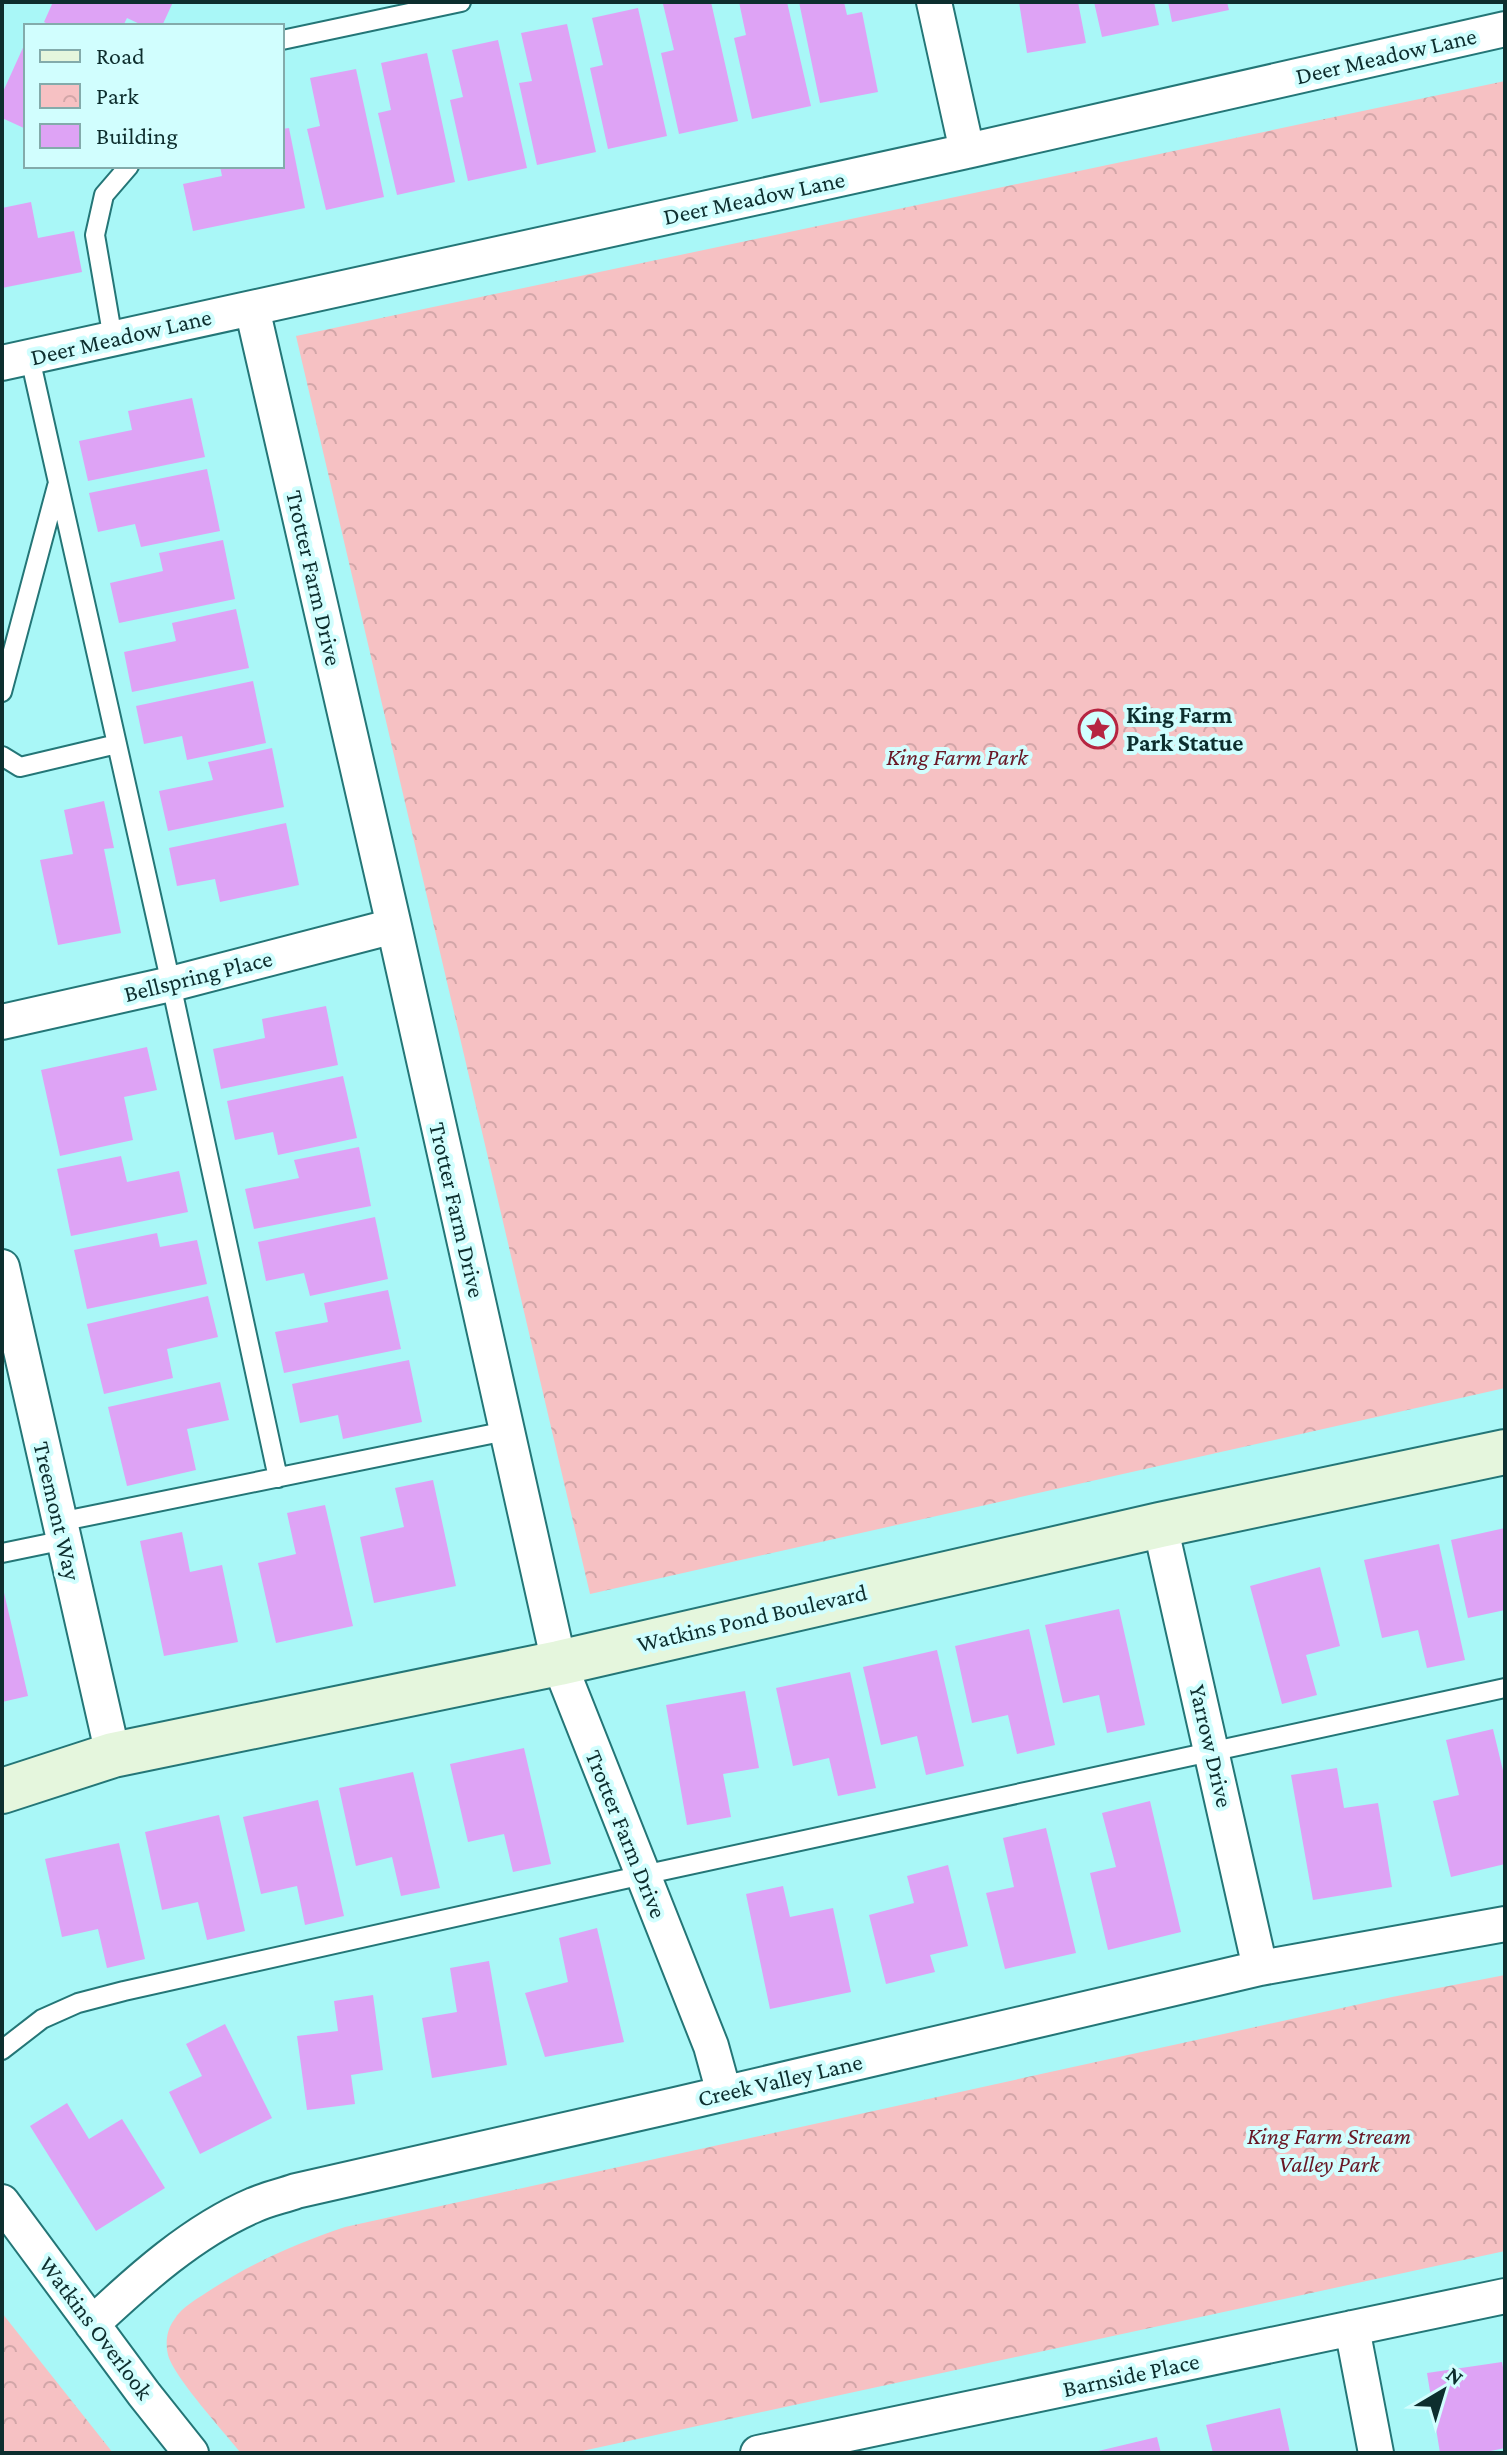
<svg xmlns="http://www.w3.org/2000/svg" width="1507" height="2455" font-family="'Crimson Pro',serif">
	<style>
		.park { fill: url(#park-crowns) }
		.building { fill: #dea3f5 }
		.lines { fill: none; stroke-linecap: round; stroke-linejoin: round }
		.lane-casing { stroke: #247677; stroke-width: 22 }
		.street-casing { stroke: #247677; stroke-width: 38 }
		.secondary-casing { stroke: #247677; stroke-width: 48 }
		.lane { stroke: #fff; stroke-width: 18 }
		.street { stroke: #fff; stroke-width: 34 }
		.secondary { stroke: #e5f6dd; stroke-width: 44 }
		.labels { text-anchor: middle; stroke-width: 8; stroke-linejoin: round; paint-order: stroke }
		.street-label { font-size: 24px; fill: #0d2e2e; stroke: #d1fefe }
		.poi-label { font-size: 24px; font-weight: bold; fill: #0d2e2e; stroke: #d1fefe; text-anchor: start }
		.park-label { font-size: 24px; font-style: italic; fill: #691725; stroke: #d1fefe }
	</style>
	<defs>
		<pattern id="park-crowns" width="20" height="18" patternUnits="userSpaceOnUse" patternTransform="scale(2)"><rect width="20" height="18" fill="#f6c1c3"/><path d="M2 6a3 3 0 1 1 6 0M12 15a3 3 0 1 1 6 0" fill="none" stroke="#d2a6a8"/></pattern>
	</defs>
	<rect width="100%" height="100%" fill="#a9f7f7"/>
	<path class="park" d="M 1505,81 L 1505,1388 L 590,1594 L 296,336 Z
		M 1505,1975 L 1505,2251 L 573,2453 L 241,2453 C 224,2432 174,2377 168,2355 C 165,2343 167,2329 174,2320 C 182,2306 199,2298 212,2289 C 254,2262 298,2243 345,2227 L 1392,1997 Z
		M 2,2313 L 113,2453 L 2,2453 Z"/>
	<path class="building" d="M 53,2 L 173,2 L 162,26 L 144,26 L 127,18 L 123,26 L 52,26 L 44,22 Z
		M 671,2 L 711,2 L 738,121 L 679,134 L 661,53 L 674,50 L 663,4 Z
		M 739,2 L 787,2 L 811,106 L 752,119 L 734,38 L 746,35 Z
		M 799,2 L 844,2 L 847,15 L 862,12 L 878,92 L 820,103 Z
		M 1019,2 L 1078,2 L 1086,43 L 1027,53 Z
		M 1094,2 L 1154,2 L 1159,25 L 1102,37 Z
		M 1168,2 L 1227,2 L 1229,10 L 1172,22 Z
		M 638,8 L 667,136 L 608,149 L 590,68 L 603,65 L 592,18 Z
		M 567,24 L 596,152 L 537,165 L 519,83 L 532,81 L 521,33 Z
		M 498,40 L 527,168 L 468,181 L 450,100 L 463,97 L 452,50 Z
		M 26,41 L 26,129 L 2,118 L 2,94 Z
		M 427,53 L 455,182 L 397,195 L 378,113 L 391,110 L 381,63 Z
		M 356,69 L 384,197 L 326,210 L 307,129 L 320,126 L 310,78 Z
		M 289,128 L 305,208 L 193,231 L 183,184 L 222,176 L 220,166 L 282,166 L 282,129 Z
		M 31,202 L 38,238 L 74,231 L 82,272 L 2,288 L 2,208 Z
		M 192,398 L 205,457 L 88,481 L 79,441 L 132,430 L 128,411 Z
		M 207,469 L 220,531 L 141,547 L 135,524 L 98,532 L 89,493 Z
		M 223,540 L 235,599 L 119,623 L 110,583 L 163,571 L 159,553 Z
		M 236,609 L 249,668 L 132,692 L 124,652 L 176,641 L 172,623 Z
		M 253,681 L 266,743 L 187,760 L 182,736 L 144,744 L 136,706 Z
		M 272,748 L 284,807 L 168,831 L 159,791 L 213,780 L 208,762 Z
		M 104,801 L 114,848 L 104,849 L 121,933 L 58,945 L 40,860 L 73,854 L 64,810 Z
		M 286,823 L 299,885 L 220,902 L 215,879 L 177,886 L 169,848 Z
		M 326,1006 L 338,1065 L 221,1089 L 213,1049 L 265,1038 L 262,1019 Z
		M 147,1047 L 157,1090 L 124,1097 L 133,1140 L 60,1156 L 41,1070 Z
		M 343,1076 L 357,1138 L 278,1155 L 273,1132 L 235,1140 L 227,1101 Z
		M 359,1147 L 371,1206 L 254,1229 L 245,1189 L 299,1178 L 294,1160 Z
		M 121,1156 L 127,1182 L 179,1171 L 188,1212 L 71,1236 L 57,1169 Z
		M 375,1217 L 388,1279 L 310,1296 L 304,1273 L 266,1281 L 258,1242 Z
		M 157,1233 L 160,1247 L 197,1240 L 207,1284 L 87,1309 L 74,1250 Z
		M 388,1290 L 401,1349 L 284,1373 L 275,1332 L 328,1322 L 324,1303 Z
		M 208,1296 L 218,1337 L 167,1349 L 173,1378 L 104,1394 L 87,1324 Z
		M 409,1360 L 422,1422 L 343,1439 L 338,1415 L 300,1423 L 292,1384 Z
		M 220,1382 L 229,1420 L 187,1429 L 196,1470 L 127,1486 L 108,1407 Z
		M 433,1480 L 456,1586 L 374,1603 L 360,1537 L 404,1527 L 395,1488 Z
		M 325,1505 L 353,1626 L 276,1643 L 258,1563 L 296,1554 L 287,1513 Z
		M 1505,1528 L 1505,1610 L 1468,1618 L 1451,1540 Z
		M 182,1532 L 190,1572 L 222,1565 L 238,1642 L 164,1656 L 140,1541 Z
		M 1439,1544 L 1465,1660 L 1427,1668 L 1418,1630 L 1382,1638 L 1364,1560 Z
		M 1320,1567 L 1340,1646 L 1306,1655 L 1317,1695 L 1282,1704 L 1250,1586 Z
		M 2,1584 L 28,1696 L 2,1702 Z
		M 1119,1609 L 1145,1725 L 1107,1733 L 1099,1695 L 1063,1703 L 1045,1625 Z
		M 1029,1629 L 1055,1745 L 1017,1754 L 1008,1715 L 972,1723 L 955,1646 Z
		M 937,1650 L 964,1766 L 926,1775 L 917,1736 L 881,1745 L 863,1667 Z
		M 850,1672 L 876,1788 L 838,1796 L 829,1758 L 793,1766 L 776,1688 Z
		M 745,1691 L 759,1768 L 723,1774 L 731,1817 L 687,1825 L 666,1705 Z
		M 1493,1729 L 1505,1779 L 1505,1864 L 1451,1877 L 1433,1801 L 1459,1795 L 1446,1740 Z
		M 524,1748 L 551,1864 L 513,1872 L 504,1834 L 468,1842 L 450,1764 Z
		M 1337,1768 L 1344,1808 L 1378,1803 L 1392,1887 L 1313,1900 L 1291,1775 Z
		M 413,1772 L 440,1888 L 401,1896 L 392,1857 L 356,1866 L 339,1788 Z
		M 318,1800 L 344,1916 L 305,1925 L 297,1886 L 261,1894 L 243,1817 Z
		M 1150,1801 L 1181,1932 L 1108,1950 L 1090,1873 L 1116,1867 L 1102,1813 Z
		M 219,1815 L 245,1931 L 207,1940 L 198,1902 L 162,1910 L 145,1832 Z
		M 1046,1828 L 1076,1953 L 1005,1969 L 986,1893 L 1014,1887 L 1003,1838 Z
		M 119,1843 L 145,1959 L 107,1968 L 98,1929 L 62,1937 L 45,1859 Z
		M 948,1865 L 968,1946 L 930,1955 L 935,1972 L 886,1984 L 869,1915 L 914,1903 L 907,1876 Z
		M 783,1886 L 790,1917 L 833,1908 L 851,1992 L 770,2009 L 746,1894 Z
		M 597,1928 L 624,2042 L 545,2057 L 525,1993 L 568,1982 L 559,1938 Z
		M 489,1961 L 507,2065 L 432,2078 L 422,2018 L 457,2012 L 450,1968 Z
		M 373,1995 L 383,2070 L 351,2075 L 355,2104 L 307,2110 L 297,2036 L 338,2031 L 334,2001 Z
		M 225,2024 L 272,2118 L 200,2154 L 169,2092 L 202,2076 L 186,2044 Z
		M 67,2103 L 89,2139 L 122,2119 L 165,2188 L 96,2231 L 30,2126 Z
		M 1502,2362 L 1505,2379 L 1505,2448 L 1481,2453 L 1440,2453 L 1427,2373 Z
		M 1280,2408 L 1290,2453 L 1213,2453 L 1206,2425 Z
		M 1157,2437 L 1161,2453 L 1094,2453 L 1094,2452 Z"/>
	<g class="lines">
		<g class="lane-casing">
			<path id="lane" d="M 282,40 L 461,2
				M 113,339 L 95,235 L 104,195 L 129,166
				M 30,358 L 171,984 L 278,1478
				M 2,692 L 57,486
				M 2,756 L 20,767 L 117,744
				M 59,1522 L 506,1431
				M 2,1553 L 65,1540
				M 2,2050 L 42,2019 L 78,2003 L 124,1991 L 643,1875 L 1505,1688"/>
		</g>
		<g class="street-casing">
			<path id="street" d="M 934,2 L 967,151
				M 252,308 L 394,926 L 559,1663 L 711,2046 L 724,2093
				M 2,363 L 967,151 L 1505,29
				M 2,1022 L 171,984 L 394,926
				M 2,1267 L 113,1755
				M 1160,1525 L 1260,1968
				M 2,2202 L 144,2394 L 191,2453
				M 92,2324 C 140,2279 193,2231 254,2205 C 267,2199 282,2196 296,2191 L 675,2105 L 1260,1968 L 1505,1924
				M 1352,2328 L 1376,2453
				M 758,2453 L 1505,2296"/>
		</g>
		<g class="secondary-casing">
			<path id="secondary" d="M 2,1791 L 113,1755 L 559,1663 L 1160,1525 L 1505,1452"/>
		</g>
		<use href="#lane" class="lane"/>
		<use href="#street" class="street"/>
		<use href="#secondary" class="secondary"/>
	</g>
	<defs>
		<g id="sight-ring" transform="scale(2)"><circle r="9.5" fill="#d1fefe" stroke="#b62541" stroke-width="1.5"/><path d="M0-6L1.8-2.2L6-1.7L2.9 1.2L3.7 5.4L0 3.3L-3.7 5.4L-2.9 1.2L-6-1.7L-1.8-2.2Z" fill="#b62541"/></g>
	</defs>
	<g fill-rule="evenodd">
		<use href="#sight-ring" x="1098" y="729"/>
	</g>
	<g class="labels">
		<g class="street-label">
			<text transform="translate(1386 56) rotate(-13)" y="8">Deer Meadow Lane</text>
			<text transform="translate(754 198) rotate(-12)" y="8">Deer Meadow Lane</text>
			<text transform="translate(121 337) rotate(-13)" y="8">Deer Meadow Lane</text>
			<text transform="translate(314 578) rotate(77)" y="8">Trotter Farm Drive</text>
			<text transform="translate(198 976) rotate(-14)" y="8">Bellspring Place</text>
			<text transform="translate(457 1210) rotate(77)" y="8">Trotter Farm Drive</text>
			<text transform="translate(57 1511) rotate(77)" y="8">Treemont Way</text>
			<text transform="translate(752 1618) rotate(-13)" y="8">Watkins Pond Boulevard</text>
			<text transform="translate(1211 1746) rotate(77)" y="8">Yarrow Drive</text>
			<text transform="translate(626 1834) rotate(68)" y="8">Trotter Farm Drive</text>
			<text transform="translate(780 2080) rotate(-13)" y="8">Creek Valley Lane</text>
			<text transform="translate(96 2328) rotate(53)" y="8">Watkins Overlook</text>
			<text transform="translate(1131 2375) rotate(-12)" y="8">Barnside Place</text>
		</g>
		<g class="poi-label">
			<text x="1126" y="723">King Farm<tspan x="1126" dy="28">Park Statue</tspan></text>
		</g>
		<g class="park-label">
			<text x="957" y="765">King Farm Park</text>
			<text x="1329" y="2144">King Farm Stream<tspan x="1329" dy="28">Valley Park</tspan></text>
		</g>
	</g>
	<rect width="1507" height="2455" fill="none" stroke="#0d2e2e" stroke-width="8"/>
	<rect x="24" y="24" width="260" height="144" fill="#d1fefe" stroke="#83abab" stroke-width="2"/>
	<rect x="40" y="50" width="40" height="12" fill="#e5f6dd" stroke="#83abab" stroke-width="2"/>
	<text x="96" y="64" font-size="24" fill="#0d2e2e">Road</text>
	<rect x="40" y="84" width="40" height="24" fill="url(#park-crowns)" stroke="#83abab" stroke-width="2"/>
	<text x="96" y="104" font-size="24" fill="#0d2e2e">Park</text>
	<rect x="40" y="124" width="40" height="24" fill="#dea3f5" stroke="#83abab" stroke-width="2"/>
	<text x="96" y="144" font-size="24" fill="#0d2e2e">Building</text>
	<g transform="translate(1443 2391) rotate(38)" stroke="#d1fefe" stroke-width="6" paint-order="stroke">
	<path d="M0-6L14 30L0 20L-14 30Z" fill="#0d2e2e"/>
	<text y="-12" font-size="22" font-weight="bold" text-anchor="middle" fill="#0d2e2e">N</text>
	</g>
</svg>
